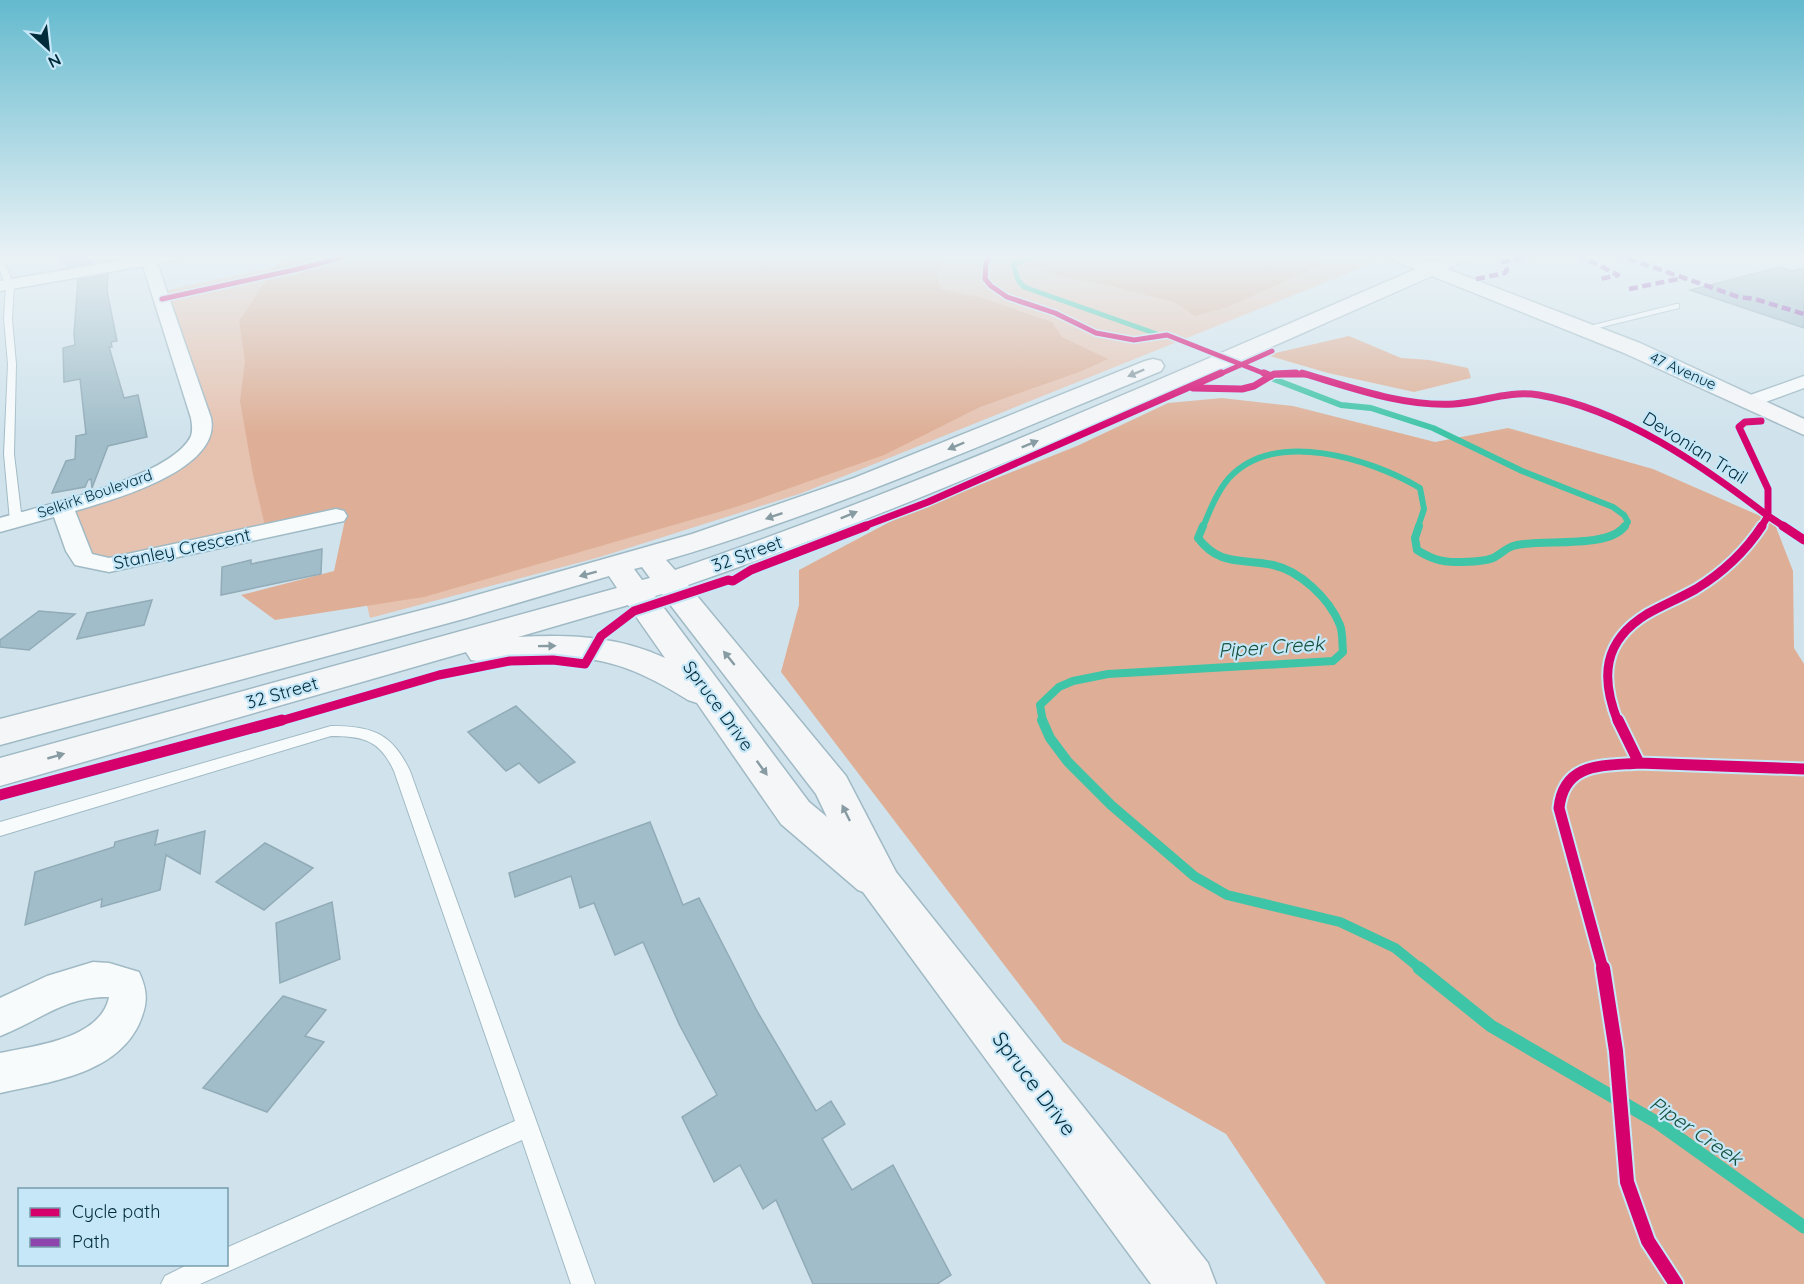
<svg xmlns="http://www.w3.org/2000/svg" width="1804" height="1284" font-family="Quicksand,sans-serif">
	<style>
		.green { fill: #e6c2b0 }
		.forest { fill: #deaf96 }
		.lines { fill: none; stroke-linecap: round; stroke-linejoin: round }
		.stream-far4 { stroke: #3ec4a7; stroke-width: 5 }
		.stream-far3 { stroke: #3ec4a7; stroke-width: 6 }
		.stream-far2 { stroke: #3ec4a7; stroke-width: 8 }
		.stream-far1 { stroke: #3ec4a7; stroke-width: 10 }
		.stream { stroke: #3ec4a7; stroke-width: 13 }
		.building { fill: #a0bdc9; stroke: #91abb7; stroke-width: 1.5 }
		.lane-casing { stroke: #a0bac5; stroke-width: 2 }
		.street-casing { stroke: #a0bac5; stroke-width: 3 }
		.secondary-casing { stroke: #a0bac5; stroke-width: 3 }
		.lane { fill: #f8fbfc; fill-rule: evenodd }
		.street { fill: #f8fbfc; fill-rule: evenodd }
		.secondary { fill: #f5f6f8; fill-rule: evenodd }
		.quiet { stroke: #8e44ad; stroke-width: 4.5; stroke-dasharray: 9 4.5; stroke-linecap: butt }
		.cycleway-far4-casing { stroke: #c5e7f7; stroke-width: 8 }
		.cycleway-far3-casing { stroke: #c5e7f7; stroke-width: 10 }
		.cycleway-far2-casing { stroke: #c5e7f7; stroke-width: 13 }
		.cycleway-far1-casing { stroke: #c5e7f7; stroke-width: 15 }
		.cycleway-casing { stroke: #c5e7f7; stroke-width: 18 }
		.cycleway-far4 { stroke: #d6006c; stroke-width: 5 }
		.cycleway-far3 { stroke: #d6006c; stroke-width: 7 }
		.cycleway-far2 { stroke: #d6006c; stroke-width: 9 }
		.cycleway-far1 { stroke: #d6006c; stroke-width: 11 }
		.cycleway { stroke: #d6006c; stroke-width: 14 }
		.oneway { fill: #879ba2 }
		.labels { text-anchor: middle; stroke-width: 4.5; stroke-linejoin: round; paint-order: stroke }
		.far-street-label { font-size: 15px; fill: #002b3a; stroke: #c5e7f7 }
		.street-label { font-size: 18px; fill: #002b3a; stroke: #c5e7f7 }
		.water-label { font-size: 20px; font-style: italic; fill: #17513e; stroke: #c5e7f7 }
		.near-street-label { font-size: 21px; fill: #002b3a; stroke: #c5e7f7 }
	</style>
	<rect width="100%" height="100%" fill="#d0e3ec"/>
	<path class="green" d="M 296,254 L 1370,254 L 1376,258 L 1366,266 L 802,493 L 600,557 L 370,618 L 345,514 L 97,565 L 62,507 L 113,491 L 199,441 L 159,292 L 275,267 Z"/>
	<path class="forest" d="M 296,254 L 949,254 L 936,275 L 941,289 L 982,298 L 1052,322 L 1062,337 L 1108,359 L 1082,371 L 980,407 L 884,455 L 736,507 L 424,597 L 275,620 L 241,595 L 334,571 L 346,515 L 265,526 L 253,475 L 240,401 L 245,361 L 239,321 L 275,267 Z
		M 1019,254 L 1343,254 L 1347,259 L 1324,261 L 1301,274 L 1228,307 L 1195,316 L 1174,302 L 1111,286 L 1053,275 L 1013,260 Z
		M 1349,336 L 1401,358 L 1429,360 L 1468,368 L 1471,378 L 1414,392 L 1328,373 L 1267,355 Z
		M 1222,398 L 1293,406 L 1435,442 L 1508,428 L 1653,469 L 1774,522 L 1793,571 L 1794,648 L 1804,664 L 1804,1284 L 1326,1284 L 1226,1134 L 1063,1042 L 781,672 L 799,605 L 799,570 L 899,517 L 1077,446 L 1168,403 Z"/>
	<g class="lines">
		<path class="stream-far4" d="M 1031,254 L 1031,258 L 1013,264 L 1018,280 L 1024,287 L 1157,334"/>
		<path class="stream-far3" d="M 1271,378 L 1341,405 L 1371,408 L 1433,428 L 1522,471 L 1613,507 L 1624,515 L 1628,522 L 1624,527
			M 1203,527 C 1210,510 1217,492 1229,478 C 1275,428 1371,459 1420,488 L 1424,509 L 1418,527"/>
		<path class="stream-far2" d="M 1419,526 L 1415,538 L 1417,550 C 1430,558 1440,562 1456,562 C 1467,562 1483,562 1493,558 C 1500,555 1506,548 1513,546 C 1539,538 1607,550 1625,526
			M 1043,722 L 1040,705 L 1059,687 L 1073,681 L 1108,674 L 1333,661 L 1343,652 C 1342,643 1343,633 1340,625 C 1329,598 1300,571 1273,565 C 1242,558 1220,567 1198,538 L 1203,526"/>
		<path class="stream-far1" d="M 1042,720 L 1050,738 L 1068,762 L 1111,805 L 1194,876 L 1227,895 L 1340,922 L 1395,948 L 1421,969"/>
		<path class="stream" d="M 1419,968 L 1491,1026 L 1658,1123 L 1804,1227"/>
	</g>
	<path class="building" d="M 58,254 L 84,254 L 92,263 L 68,267 Z
		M 1780,267 L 1793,271 L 1804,268 L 1804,328 L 1690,290 Z
		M 108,275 L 107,291 L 117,341 L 111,342 L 112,347 L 109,347 L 124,398 L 138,395 L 147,437 L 108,446 L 92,488 L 91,479 L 88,480 L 85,487 L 52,493 L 66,461 L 75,459 L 76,436 L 86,434 L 80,379 L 64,382 L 63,348 L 75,345 L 74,334 L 78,280 Z
		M 322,549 L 321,574 L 221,595 L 222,567 L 251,560 L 251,564 Z
		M 152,600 L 144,625 L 77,639 L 87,613 Z
		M 39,611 L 75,614 L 29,650 L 0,647 L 0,640 Z
		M 516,706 L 575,762 L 539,783 L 519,763 L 506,771 L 468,732 Z
		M 650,822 L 683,905 L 699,898 L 757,1011 L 816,1111 L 831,1101 L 845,1124 L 822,1139 L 852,1190 L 893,1165 L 951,1275 L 937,1284 L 813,1284 L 776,1200 L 763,1209 L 740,1165 L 714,1182 L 682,1117 L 717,1095 L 679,1024 L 643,942 L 615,955 L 594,903 L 580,908 L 571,876 L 515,897 L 509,873 Z
		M 158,830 L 155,845 L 205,831 L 200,874 L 166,855 L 160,890 L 101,907 L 102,899 L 25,925 L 35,872 L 114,847 L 115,842 Z
		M 265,843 L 313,868 L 264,910 L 216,882 Z
		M 332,902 L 340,959 L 280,983 L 276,923 Z
		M 283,996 L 326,1010 L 305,1036 L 324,1042 L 267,1112 L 203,1088 Z"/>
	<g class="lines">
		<g class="lane-casing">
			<path id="lane" d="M 0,260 L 4,262 L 14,285 L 12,319 L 16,364 L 14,454 L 22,521 L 16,524 L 10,521 L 4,454 L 8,364 L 4,319 L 6,285 L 0,271 Z
				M 1676,304 L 1679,304 L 1679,308 L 1586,331 L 1582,328 Z
				M 331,726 C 372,726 392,733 410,771 L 595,1284 L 571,1284 L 522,1140 L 200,1284 L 161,1284 L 165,1276 L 189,1264 L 226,1264 L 226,1248 L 515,1121 L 394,771 C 380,740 363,736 331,736 L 0,836 L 0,822 Z"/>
		</g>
		<g class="street-casing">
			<path id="street" d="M 140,254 L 192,254 L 190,257 L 157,263 L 211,418 C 222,470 112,500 75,511 L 92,554 L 109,558 L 336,509 L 344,511 L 347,516 L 344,521 L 109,572 L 75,565 L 66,551 L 54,517 L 0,532 L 0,518 C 42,506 172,477 191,436 C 193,430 192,424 191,418 L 143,266 L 0,291 L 0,281 L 141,257 Z
				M 1804,376 L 1804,388 L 1749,408 L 1742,406 L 1739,402 L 1742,398 Z
				M 93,962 L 109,963 L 139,972 C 148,992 148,1003 139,1024 C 115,1075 48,1082 0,1093 L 0,1053 C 34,1046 101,1039 109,997 C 65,996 39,1021 0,1036 L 0,998 L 47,976 Z"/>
		</g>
		<g class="secondary-casing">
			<path id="secondary" d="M 1384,254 L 1409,254 L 1431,263 L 1451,254 L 1475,254 L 1472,258 L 1447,269 L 1640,343 L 1804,419 L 1804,435 L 1624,353 L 1432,276 C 1186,384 942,497 688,585 L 846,776 L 896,872 L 1208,1263 L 1216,1284 L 1151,1284 L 863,892 L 858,890 L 781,824 L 697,703 L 688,700 C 639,669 599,653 540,657 C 518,658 493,665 471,660 L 466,652 L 0,786 L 0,758 L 617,588 L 609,576 L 467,618 L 0,745 L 0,719 L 445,604 L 692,534 L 854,478 L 1145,361 L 1153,359 L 1161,361 L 1164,366 L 1161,371 C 998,438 836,510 666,560 L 675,570 C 927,484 1171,374 1416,269 L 1387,258 ZM 642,567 L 650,578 L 642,580 L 634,569 ZM 662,594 L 816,794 L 827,817 L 809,802 L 655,596 ZM 628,605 L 665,658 C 619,636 568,634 518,637 Z"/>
		</g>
		<use href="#lane" class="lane"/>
		<use href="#street" class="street"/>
		<use href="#secondary" class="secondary"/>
		<path class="quiet" d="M 1577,254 L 1618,275 L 1600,279
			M 1615,254 L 1739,297 L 1755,299 L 1804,314
			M 1476,279 L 1505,273 L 1507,270 L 1503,262 L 1536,254
			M 1629,289 L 1683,278"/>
		<g class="cycleway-far4-casing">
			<path id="cycleway-far4" d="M 991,254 L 986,263 L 985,279 L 991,286 L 1007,297 L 1055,313 L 1096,333 L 1134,340 L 1167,335 L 1268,375
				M 162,299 L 298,269 L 354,254
				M 1218,375 L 1272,351
				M 1273,375 L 1307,375"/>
		</g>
		<g class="cycleway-far3-casing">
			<path id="cycleway-far3" d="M 1264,373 L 1271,376
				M 1302,373 C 1350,387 1403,407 1454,404 C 1483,402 1509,390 1539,395 C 1622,409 1703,466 1768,516 L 1761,527
				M 1193,388 L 1242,389 L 1254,386 L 1274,374 L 1296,373
				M 1761,421 L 1745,422 L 1739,427 L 1768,489 L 1768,516 L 1785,527
				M 862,527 L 928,502 L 1221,373"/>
		</g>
		<g class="cycleway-far2-casing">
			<path id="cycleway-far2" d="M 1783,526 L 1804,540
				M 277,722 L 439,675 L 510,661 L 553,660 L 585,664 L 601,636 L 634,611 L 728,580 L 733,581 L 751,570 L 866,526
				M 1618,722 C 1600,677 1603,641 1647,614 C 1663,605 1680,598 1696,589 C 1722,573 1745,552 1762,526"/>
		</g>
		<g class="cycleway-far1-casing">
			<path id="cycleway-far1" d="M 1618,720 L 1639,763 L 1804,769
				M 0,795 L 282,720
				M 1603,969 L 1559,808 C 1564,762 1602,766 1639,763"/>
		</g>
		<g class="cycleway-casing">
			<path id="cycleway" d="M 1603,968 L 1616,1051 L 1627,1182 L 1648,1241 L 1676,1284"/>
		</g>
		<use href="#cycleway-far4" class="cycleway-far4"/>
		<use href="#cycleway-far3" class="cycleway-far3"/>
		<use href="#cycleway-far2" class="cycleway-far2"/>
		<use href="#cycleway-far1" class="cycleway-far1"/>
		<use href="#cycleway" class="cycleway"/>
	</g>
	<defs><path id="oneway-solid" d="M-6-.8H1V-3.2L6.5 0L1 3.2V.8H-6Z" transform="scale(1.5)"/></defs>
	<g class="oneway">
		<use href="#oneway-solid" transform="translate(1136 373) rotate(157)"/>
		<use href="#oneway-solid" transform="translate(1030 444) rotate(-22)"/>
		<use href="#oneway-solid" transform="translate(956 446) rotate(157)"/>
		<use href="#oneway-solid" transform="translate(849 515) rotate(-22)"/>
		<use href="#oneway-solid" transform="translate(774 516) rotate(161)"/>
		<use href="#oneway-solid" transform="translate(588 574) rotate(165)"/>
		<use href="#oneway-solid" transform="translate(547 646) rotate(-1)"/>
		<use href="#oneway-solid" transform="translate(729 658) rotate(-129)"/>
		<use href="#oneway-solid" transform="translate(56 756) rotate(-16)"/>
		<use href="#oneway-solid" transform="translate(762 768) rotate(54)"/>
		<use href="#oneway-solid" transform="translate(846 813) rotate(-116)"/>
	</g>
	<linearGradient id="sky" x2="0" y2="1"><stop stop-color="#64bace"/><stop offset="0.59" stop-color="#eaf2f6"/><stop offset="1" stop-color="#eaf2f6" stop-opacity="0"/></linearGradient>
	<rect width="1804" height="434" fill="url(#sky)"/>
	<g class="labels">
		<g class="far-street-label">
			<text transform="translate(1683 371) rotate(24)" y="5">47 Avenue</text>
			<text transform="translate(95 494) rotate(-19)" y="5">Selkirk Boulevard</text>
		</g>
		<g class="street-label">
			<text transform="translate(1695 448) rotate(32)" y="6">Devonian Trail</text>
			<text transform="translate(182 549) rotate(-12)" y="6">Stanley Crescent</text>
			<text transform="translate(747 554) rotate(-20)" y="6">32 Street</text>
			<text transform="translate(282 693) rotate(-16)" y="6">32 Street</text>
			<text transform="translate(718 706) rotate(54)" y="6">Spruce Drive</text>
		</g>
		<g class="water-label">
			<text transform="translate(1271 647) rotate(-4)" y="7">Piper Creek</text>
			<text transform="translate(1696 1131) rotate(34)" y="7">Piper Creek</text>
		</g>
		<g class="near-street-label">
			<text transform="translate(1034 1084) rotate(53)" y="7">Spruce Drive</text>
		</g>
	</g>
	<rect x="18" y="1188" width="210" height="78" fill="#c5e7f7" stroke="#769cab" stroke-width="1.5"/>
	<rect x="30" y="1208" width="30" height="9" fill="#d6006c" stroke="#769cab" stroke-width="1.5"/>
	<text x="72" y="1218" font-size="18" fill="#002b3a">Cycle path</text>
	<rect x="30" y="1238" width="30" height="9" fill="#8e44ad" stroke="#769cab" stroke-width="1.5"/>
	<text x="72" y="1248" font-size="18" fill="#002b3a">Path</text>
	<g transform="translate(48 48) rotate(153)" stroke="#c5e7f7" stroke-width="4.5" paint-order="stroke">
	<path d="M0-4.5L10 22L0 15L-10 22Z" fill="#002b3a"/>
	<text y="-9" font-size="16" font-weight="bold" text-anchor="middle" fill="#002b3a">N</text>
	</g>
</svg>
